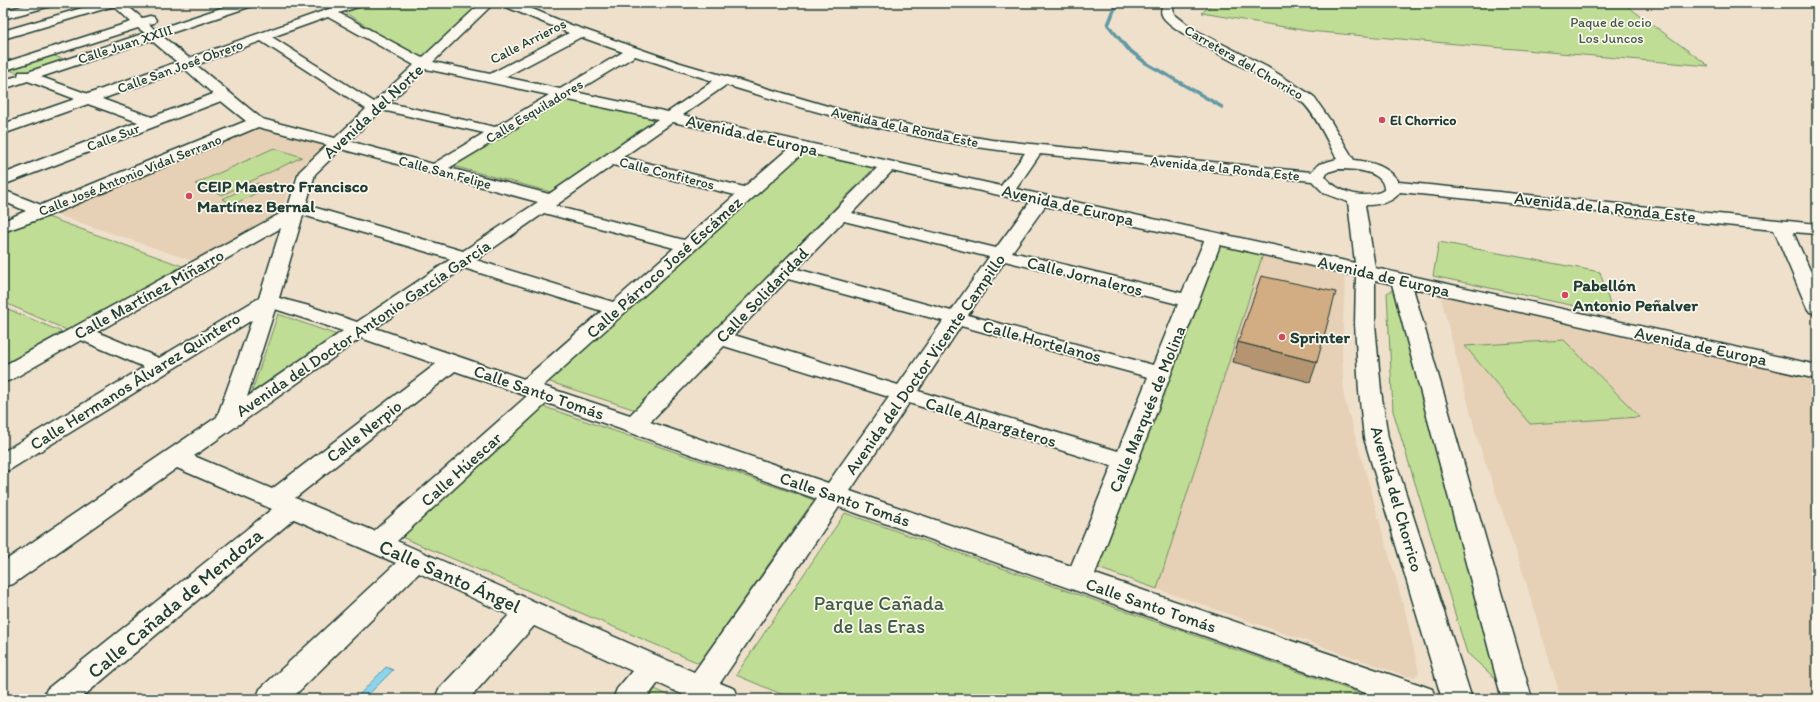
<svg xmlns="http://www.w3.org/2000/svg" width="1820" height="702" font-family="Itim,sans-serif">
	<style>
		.built { fill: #e6d0b6 }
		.green { fill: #c0dd95; stroke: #708d64 }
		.water { fill: #8bd4ed; stroke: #6098a3 }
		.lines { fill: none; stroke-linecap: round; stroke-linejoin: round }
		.stream { stroke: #6098a3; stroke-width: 3.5 }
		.street-casing { stroke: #1f3d34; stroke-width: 3 }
		.street { fill: #fbf7ec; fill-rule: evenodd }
		.wall { fill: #b59471; stroke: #1f3d34 }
		.building { fill: #d2ac83; stroke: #1f3d34 }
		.poi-dot { fill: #d1495b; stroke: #fbf7ec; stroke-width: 1.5 }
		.labels { text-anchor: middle; stroke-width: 3.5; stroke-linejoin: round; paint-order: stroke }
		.far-park-label { font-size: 14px; fill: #3f5d47; stroke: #fbf7ec }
		.far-street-label { font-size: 14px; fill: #1f3d34; stroke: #fbf7ec }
		.far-poi-label { font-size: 14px; font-weight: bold; fill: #1f3d34; stroke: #fbf7ec; text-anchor: start }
		.street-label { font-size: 17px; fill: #1f3d34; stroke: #fbf7ec }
		.poi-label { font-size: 17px; font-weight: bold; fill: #1f3d34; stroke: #fbf7ec; text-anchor: start }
		.near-street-label { font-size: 20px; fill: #1f3d34; stroke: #fbf7ec }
		.near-park-label { font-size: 20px; fill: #3f5d47; stroke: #fbf7ec }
	</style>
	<rect width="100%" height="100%" fill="#efe0cc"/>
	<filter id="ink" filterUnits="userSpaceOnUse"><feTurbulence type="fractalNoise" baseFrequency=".025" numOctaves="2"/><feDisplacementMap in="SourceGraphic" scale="8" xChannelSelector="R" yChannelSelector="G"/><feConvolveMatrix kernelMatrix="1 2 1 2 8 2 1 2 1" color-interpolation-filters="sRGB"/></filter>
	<g filter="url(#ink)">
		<path class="built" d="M 259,125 L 327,144 L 296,174 L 292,180 L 281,212 L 193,261 L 52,213 Z
			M 1263,254 L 1345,272 L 1342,352 L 1344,397 L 1405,611 L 1419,672 L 1415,677 L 1407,676 L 1157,589 Z
			M 1446,296 L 1817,377 L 1817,699 L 1561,699 L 1520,563 L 1477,438 L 1441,298 Z"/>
		<path class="green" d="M 361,3 L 481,3 L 424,56 L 415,57 L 341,10 Z
			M 1213,3 L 1623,3 L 1709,66 L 1308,31 L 1202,13 Z
			M 46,53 L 71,62 L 28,76 L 3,68 Z
			M 566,96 L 660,117 L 551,192 L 449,165 Z
			M 274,148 L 302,157 L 222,195 L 195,184 Z
			M 803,153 L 874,168 L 636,410 L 547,381 Z
			M 258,183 L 269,187 L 234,204 L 222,199 Z
			M 45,216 L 185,267 L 69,331 L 3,302 L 3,233 Z
			M 1439,242 L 1600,272 L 1613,314 L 1433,276 Z
			M 1219,244 L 1263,254 L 1157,589 L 1095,567 Z
			M 1393,290 L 1399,292 L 1504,686 L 1467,653 L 1393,411 L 1387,293 Z
			M 3,307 L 62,332 L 3,365 Z
			M 278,314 L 337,335 L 251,394 Z
			M 1564,340 L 1640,417 L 1530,424 L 1465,346 Z
			M 542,406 L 814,500 L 699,663 L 399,536 Z
			M 845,513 L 1376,699 L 793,699 L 736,675 Z
			M 655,689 L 676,699 L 648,699 Z"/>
		<path class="water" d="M 386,667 L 393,670 L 364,699 L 355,699 Z"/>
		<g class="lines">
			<path class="stream" d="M 1119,3 L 1114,10 L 1108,25 L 1128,49 L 1146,63 L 1222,107"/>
			<g class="street-casing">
				<path id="street" d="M 33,3 L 53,3 L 51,6 L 3,19 L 3,11 Z
					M 99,3 L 124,3 L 142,18 L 150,16 L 154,17 L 156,20 L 154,23 L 149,24 L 155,30 L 236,3 L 254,3 L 252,6 L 162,36 L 189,58 L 346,3 L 363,3 L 361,6 L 339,13 L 422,58 L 481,3 L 494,3 L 433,62 L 490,74 L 569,33 L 504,6 L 502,3 L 518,3 L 571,25 L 677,62 L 841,110 L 927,129 L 992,140 L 1311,172 L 1319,164 L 1337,159 C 1329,144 1315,113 1302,102 C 1279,81 1169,34 1162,15 C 1160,11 1162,7 1163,3 L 1175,3 L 1173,9 L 1174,14 L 1193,29 L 1267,67 L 1313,96 L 1330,120 L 1354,160 C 1371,162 1388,166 1399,182 L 1817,224 L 1817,234 L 1793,232 L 1817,286 L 1817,314 L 1810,312 L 1807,308 L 1774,230 L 1400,192 C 1393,203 1378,205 1365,205 L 1375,268 L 1817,365 L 1817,379 L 1413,288 L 1532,699 L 1502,699 L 1392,284 L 1375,280 L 1375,324 L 1381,391 L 1388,438 L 1472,699 L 1442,699 L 1364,438 L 1359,391 L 1355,324 L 1356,276 L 1220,245 L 1095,574 L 1421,685 L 1432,689 L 1436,699 L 1383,699 L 839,507 L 720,683 L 735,689 L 739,699 L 692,699 L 658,683 L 646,699 L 613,699 L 617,689 L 632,671 L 534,626 L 469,699 L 435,699 L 439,689 L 509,615 L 419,573 L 291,699 L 256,699 L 260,689 L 396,563 L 294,519 L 80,699 L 43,699 L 47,689 L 272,509 L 177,468 L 13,584 L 3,587 L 3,562 L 217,417 L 252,320 L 11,469 L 3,472 L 3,452 L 144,367 L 81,340 L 11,380 L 3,382 L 3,366 L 287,210 L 299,172 L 327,145 L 258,127 L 48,216 L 3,232 L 3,221 L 26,211 L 3,201 L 3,190 L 41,205 L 246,121 L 221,101 L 3,185 L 3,174 L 138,122 L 88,104 L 3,134 L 3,124 L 75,99 L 28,81 L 3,89 L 3,80 L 18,76 L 19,72 L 28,72 L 145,33 L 138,28 L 3,71 L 3,63 L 131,22 L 114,6 L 3,39 L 3,31 ZM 328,17 L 414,65 L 374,102 L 272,37 ZM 581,37 L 623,52 L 560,89 L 505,77 ZM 151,40 L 177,62 L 88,94 L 41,77 ZM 261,41 L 366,109 L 335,138 L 262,119 L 196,65 ZM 635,56 L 713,81 L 668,112 L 575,92 ZM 185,69 L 213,94 L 152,117 L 102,99 ZM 426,69 L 549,95 L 495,127 L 389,103 ZM 726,85 C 824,115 923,143 1025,153 L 1001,186 L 683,115 ZM 564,99 L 658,119 L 549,194 L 449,168 ZM 382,110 L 484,133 L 433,164 L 349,141 ZM 673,122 L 789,148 L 744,187 L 623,157 ZM 341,149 L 538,202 L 463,251 L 306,205 L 315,174 ZM 804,152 L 877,168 L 630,415 L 543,386 ZM 1040,154 L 1312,181 L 1324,193 L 1348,202 L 1355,263 L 1016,189 ZM 613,165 L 735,195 L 684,240 L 555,206 ZM 1338,169 C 1352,169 1385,170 1384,190 C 1367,201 1338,193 1325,177 L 1328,172 ZM 892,171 L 1030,202 L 996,248 L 852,213 ZM 1045,206 L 1204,241 L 1182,293 L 1012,252 ZM 544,213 L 674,248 L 613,302 L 476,260 ZM 303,215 L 451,259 L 357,322 L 309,306 L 279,298 ZM 844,221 L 989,257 L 951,311 L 797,269 ZM 281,228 L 259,298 L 159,358 L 97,332 ZM 1005,261 L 1178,304 L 1153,365 L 968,315 ZM 464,268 L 602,311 L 524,379 L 375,328 ZM 788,279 L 943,321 L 898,385 L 734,335 ZM 275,309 L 343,331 L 247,397 ZM 961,326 L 1148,377 L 1118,451 L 918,391 ZM 361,338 L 436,364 L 272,489 L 194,456 ZM 724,346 L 889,397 L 828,483 L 650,422 ZM 455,371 L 527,396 L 374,531 L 295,498 ZM 547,403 L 817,499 L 694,672 L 397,541 ZM 909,403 L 1112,466 L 1071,566 L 850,491 Z"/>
			</g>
			<use href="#street" class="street"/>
		</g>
		<path class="wall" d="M 1238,342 L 1317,362 L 1310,382 L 1233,362 Z"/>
		<path class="building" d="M 1261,276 L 1336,292 L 1317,362 L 1238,342 Z"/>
	</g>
	<g class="poi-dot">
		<circle cx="1382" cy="120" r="4"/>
		<circle cx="189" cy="196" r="4"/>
		<circle cx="1565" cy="295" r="4"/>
		<circle cx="1282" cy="337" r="4"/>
	</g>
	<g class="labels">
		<g class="far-park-label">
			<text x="1611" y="27">Paque de ocio<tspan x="1611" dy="16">Los Juncos</tspan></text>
		</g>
		<g class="far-street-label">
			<text transform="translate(528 41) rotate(-27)" y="5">Calle Arrieros</text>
			<text transform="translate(125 44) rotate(-18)" y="5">Calle Juan XXIII</text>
			<text transform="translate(1244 62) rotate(30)" y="5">Carretera del Chorrico</text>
			<text transform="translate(180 66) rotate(-20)" y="5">Calle San José Obrero</text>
			<text transform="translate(534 111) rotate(-31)" y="5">Calle Esquiladores</text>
			<text transform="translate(905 127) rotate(12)" y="5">Avenida de la Ronda Este</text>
			<text transform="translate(113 137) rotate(-21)" y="5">Calle Sur</text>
			<text transform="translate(1225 168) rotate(6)" y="5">Avenida de la Ronda Este</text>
			<text transform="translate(445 172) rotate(15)" y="5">Calle San Felipe</text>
			<text transform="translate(667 173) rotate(14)" y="5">Calle Confiteros</text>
			<text transform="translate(130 175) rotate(-22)" y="5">Calle José Antonio Vidal Serrano</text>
		</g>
		<g class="far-poi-label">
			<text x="1390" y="125">El Chorrico</text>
		</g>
		<g class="street-label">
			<text transform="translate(373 111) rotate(-43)" y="6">Avenida del Norte</text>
			<text transform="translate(752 135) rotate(13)" y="6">Avenida de Europa</text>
			<text transform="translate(1068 205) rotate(13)" y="6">Avenida de Europa</text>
			<text transform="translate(1605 207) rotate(6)" y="6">Avenida de la Ronda Este</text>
			<text transform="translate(664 267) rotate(-42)" y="6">Calle Párroco José Escámez</text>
			<text transform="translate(1085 276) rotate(14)" y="6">Calle Jornaleros</text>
			<text transform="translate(1384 276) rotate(13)" y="6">Avenida de Europa</text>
			<text transform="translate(149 294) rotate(-29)" y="6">Calle Martínez Miñarro</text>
			<text transform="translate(762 295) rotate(-46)" y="6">Calle Solidaridad</text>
			<text transform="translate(363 328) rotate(-34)" y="6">Avenida del Doctor Antonio García García</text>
			<text transform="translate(1042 341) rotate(15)" y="6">Calle Hortelanos</text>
			<text transform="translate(1701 346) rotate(12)" y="6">Avenida de Europa</text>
			<text transform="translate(925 364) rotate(-55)" y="6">Avenida del Doctor Vicente Campillo</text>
			<text transform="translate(135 381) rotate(-32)" y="6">Calle Hermanos Álvarez Quintero</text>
			<text transform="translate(539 392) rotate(19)" y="6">Calle Santo Tomás</text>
			<text transform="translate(1147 409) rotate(-68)" y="6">Calle Marqués de Molina</text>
			<text transform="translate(991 422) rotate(17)" y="6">Calle Alpargateros</text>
			<text transform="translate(364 431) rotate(-38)" y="6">Calle Nerpio</text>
			<text transform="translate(461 469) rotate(-42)" y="6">Calle Húescar</text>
			<text transform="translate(845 499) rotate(19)" y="6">Calle Santo Tomás</text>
			<text transform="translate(1397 499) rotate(74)" y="6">Avenida del Chorrico</text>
			<text transform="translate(1151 605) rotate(19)" y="6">Calle Santo Tomás</text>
		</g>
		<g class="poi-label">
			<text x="197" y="192">CEIP Maestro Francisco<tspan x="197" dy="20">Martínez Bernal</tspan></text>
			<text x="1573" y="291">Pabellón<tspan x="1573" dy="20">Antonio Peñalver</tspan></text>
			<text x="1290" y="343">Sprinter</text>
		</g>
		<g class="near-street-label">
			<text transform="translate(450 576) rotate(24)" y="7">Calle Santo Ángel</text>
			<text transform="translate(175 603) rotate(-40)" y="7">Calle Cañada de Mendoza</text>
		</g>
		<g class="near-park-label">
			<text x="879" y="610">Parque Cañada<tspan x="879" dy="23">de las Eras</tspan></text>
		</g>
	</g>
	<rect width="1820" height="702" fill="none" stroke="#fbf7ec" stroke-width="16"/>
	<rect x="8" y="8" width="1804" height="686" fill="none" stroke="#1f3d34" stroke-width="1.5" filter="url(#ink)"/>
</svg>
